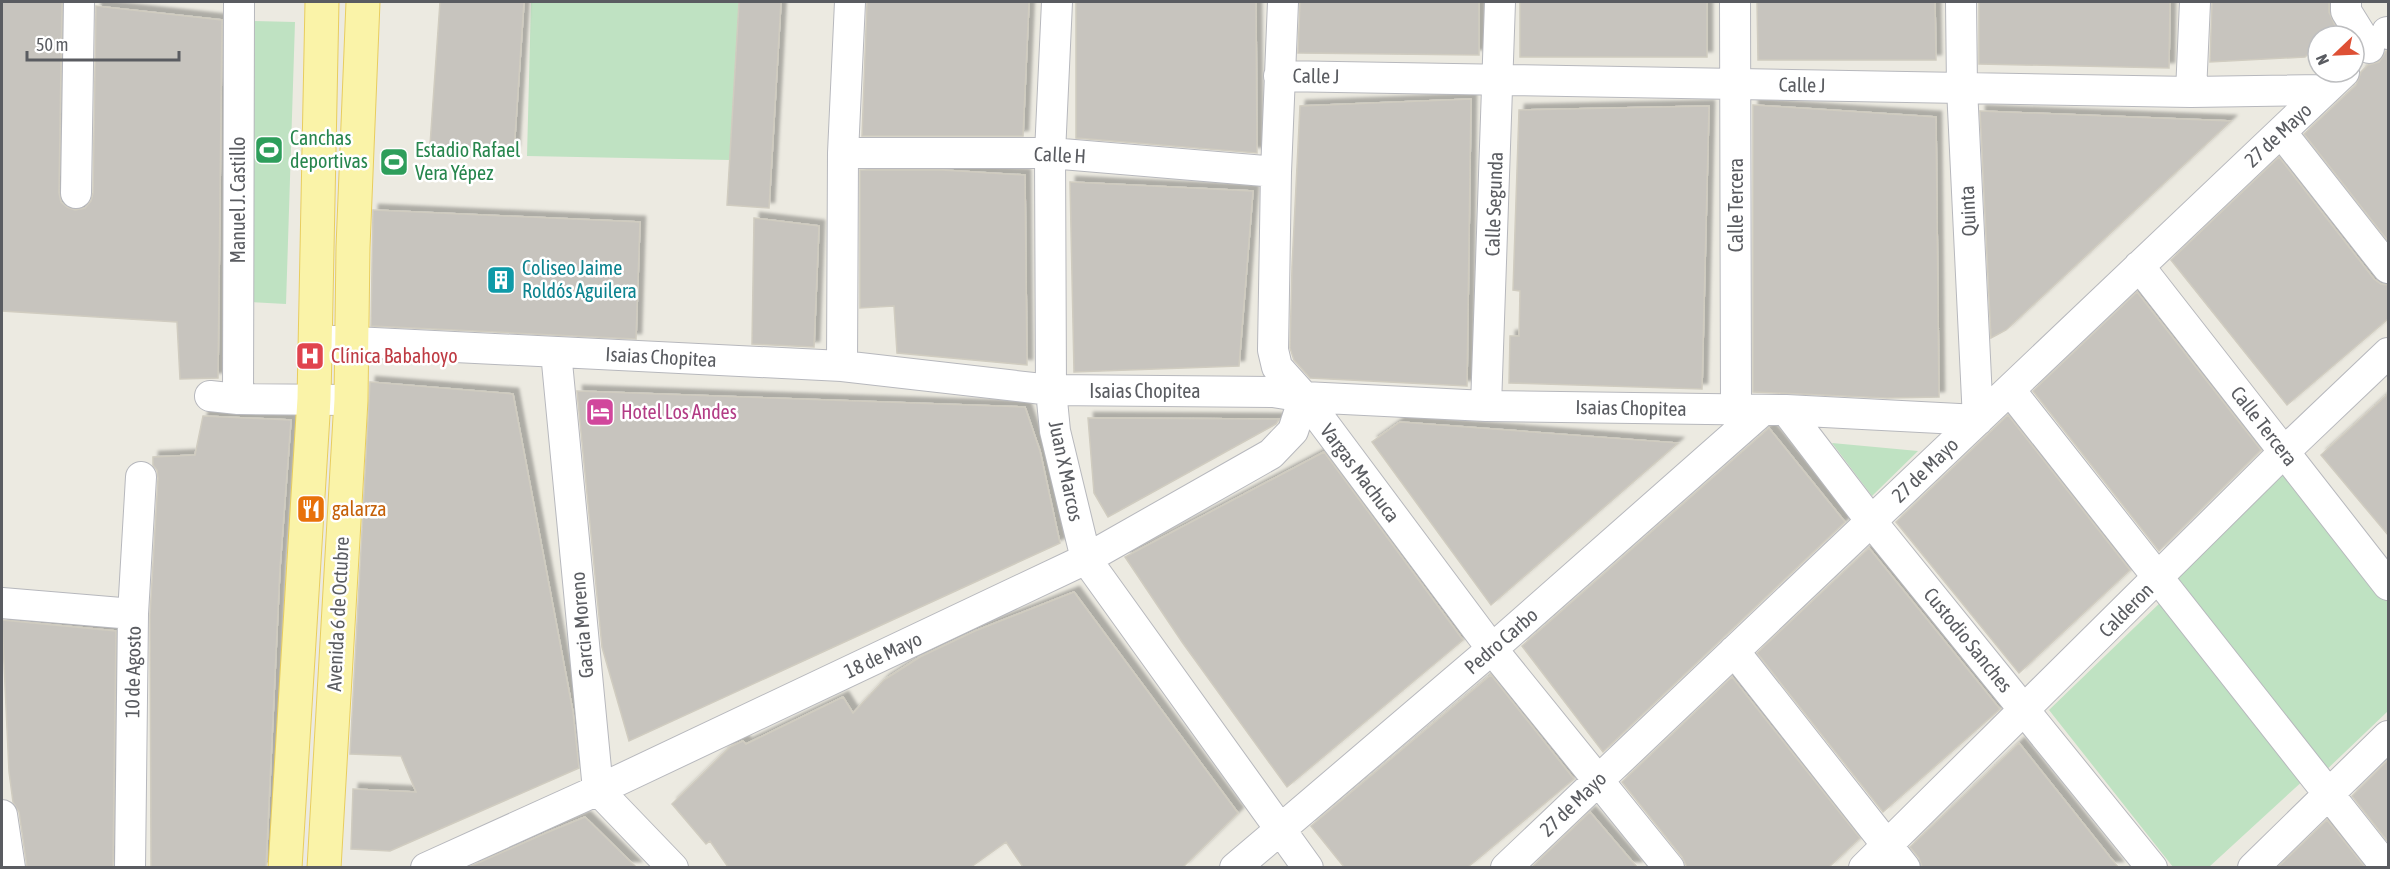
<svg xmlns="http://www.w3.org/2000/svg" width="2390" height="869" font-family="'Asap Condensed',sans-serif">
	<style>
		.green { fill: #bfe2c2 }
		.building { fill: #c7c4be; stroke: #d0ccc0; stroke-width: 1.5; filter: url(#shadow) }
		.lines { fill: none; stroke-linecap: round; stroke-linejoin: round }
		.minor-casing { stroke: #b7b8bd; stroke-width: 32 }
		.major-casing { stroke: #e8cd5e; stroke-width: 35 }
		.minor { stroke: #fff; stroke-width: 30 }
		.major { stroke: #faf3a8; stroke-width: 33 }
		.labels { text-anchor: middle; stroke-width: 5; stroke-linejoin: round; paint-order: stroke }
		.street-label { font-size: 20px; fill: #5a5c61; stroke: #fff }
		.leisure-label { font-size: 20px; fill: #27864d; stroke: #fff; text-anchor: start }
		.culture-label { font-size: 20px; fill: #0d838f; stroke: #fff; text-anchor: start }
		.health-label { font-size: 20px; fill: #be3a42; stroke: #fff; text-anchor: start }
		.hotel-label { font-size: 20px; fill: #b23c85; stroke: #fff; text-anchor: start }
		.food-label { font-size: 20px; fill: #c56008; stroke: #fff; text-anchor: start }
	</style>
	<defs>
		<filter id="shadow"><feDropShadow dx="5.5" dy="-5.5" stdDeviation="1.5" flood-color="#0004"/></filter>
	</defs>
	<rect width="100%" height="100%" fill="#eceae1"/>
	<path class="green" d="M 531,2 L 739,2 L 730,160 L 527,156 Z
		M 251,21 L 295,22 L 286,304 L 251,302 Z
		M 1832,443 L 1918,451 L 1872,496 Z
		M 2285,469 L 2388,600 L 2388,711 L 2321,775 L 2171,585 Z
		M 2164,599 L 2306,778 L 2209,867 L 2173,867 L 2049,710 Z"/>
	<path class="building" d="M 2,2 L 62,2 L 59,193 L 61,202 L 67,207 L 75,210 L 85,208 L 91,201 L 93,193 L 96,6 L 222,20 L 218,378 L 180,379 L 177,322 L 2,311 Z
		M 440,2 L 524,2 L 514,151 L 430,145 Z
		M 739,2 L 781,2 L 769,208 L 727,205 Z
		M 867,2 L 1029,2 L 1023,136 L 862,136 Z
		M 1076,2 L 1256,2 L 1257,153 L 1076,138 Z
		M 1300,2 L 1479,2 L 1479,55 L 1298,53 Z
		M 1520,2 L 1707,2 L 1707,57 L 1520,57 Z
		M 1757,2 L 1935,2 L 1936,60 L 1758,60 Z
		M 1979,2 L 2170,2 L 2169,68 L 1979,64 Z
		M 2212,2 L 2329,2 L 2329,12 L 2336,28 L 2327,36 L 2318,36 L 2318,45 L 2305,57 L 2210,62 Z
		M 2386,51 L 2388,51 L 2388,241 L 2304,134 L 2356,85 L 2361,72 L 2368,65 L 2379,62 Z
		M 1471,99 L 1467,386 L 1310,378 L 1294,360 L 1290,348 L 1292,267 L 1300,106 Z
		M 1753,105 L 1936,117 L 1939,397 L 1887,398 L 1753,392 Z
		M 1709,106 L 1702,389 L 1509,383 L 1510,336 L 1519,336 L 1520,291 L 1513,290 L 1519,110 Z
		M 1980,111 L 2231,121 L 2006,330 L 1991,338 Z
		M 2279,157 L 2374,279 L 2381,284 L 2388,285 L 2388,319 L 2287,405 L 2171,260 Z
		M 860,170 L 942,170 L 1025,175 L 1027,365 L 897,353 L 894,306 L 860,308 Z
		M 1070,182 L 1253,191 L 1239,366 L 1074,372 Z
		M 373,210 L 640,222 L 636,339 L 371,326 Z
		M 754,218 L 819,226 L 814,347 L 752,344 Z
		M 2137,292 L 2261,450 L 2159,551 L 2033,391 Z
		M 370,382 L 513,394 L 573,712 L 579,768 L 390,851 L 351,849 L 353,789 L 416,792 L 401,756 L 350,754 Z
		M 577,391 L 1025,407 L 1040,451 L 1060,543 L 629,741 L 602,647 Z
		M 2388,394 L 2388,535 L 2321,455 Z
		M 2008,415 L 2130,570 L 2019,673 L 1896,522 Z
		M 203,416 L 291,420 L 280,568 L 266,867 L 151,867 L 150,615 L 158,478 L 157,470 L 153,465 L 153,457 L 195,455 Z
		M 1088,418 L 1279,419 L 1276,424 L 1108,517 L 1094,493 Z
		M 1400,422 L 1678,443 L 1491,605 L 1372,442 Z
		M 1769,428 L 1845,522 L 1603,752 L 1522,646 Z
		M 1324,452 L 1463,640 L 1287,787 L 1182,642 L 1125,557 Z
		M 1869,548 L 2000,709 L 1883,812 L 1757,653 Z
		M 1074,592 L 1238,813 L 1183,867 L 1023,867 L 1006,842 L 971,867 L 728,867 L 710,841 L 706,844 L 672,804 L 730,747 L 743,741 L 746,744 L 843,697 L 853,713 L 884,680 L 920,657 L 975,631 Z
		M 2,620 L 116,631 L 113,867 L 27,867 L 19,812 L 13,802 L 9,772 Z
		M 1491,675 L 1574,779 L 1468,867 L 1344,867 L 1311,826 Z
		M 1732,677 L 1860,838 L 1829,867 L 1687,867 L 1682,857 L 1622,782 Z
		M 2019,743 L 2118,867 L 1922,867 L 1919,858 L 1910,847 Z
		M 2388,760 L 2388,842 L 2352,796 Z
		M 1590,812 L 1637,867 L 1532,867 Z
		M 585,817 L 636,867 L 469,867 L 546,833 Z
		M 2327,820 L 2365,867 L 2278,867 Z"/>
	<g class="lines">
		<g class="minor-casing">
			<path id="minor" d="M 1057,2 L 1050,153 L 1051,390 L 1055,431 L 1086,559 L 1308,868
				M 1283,2 L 1276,172 L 1273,350 L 1277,367 L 1304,397 L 1492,649 L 1669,868
				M 1735,2 L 1736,409
				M 2346,2 L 2346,11 L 2369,48
				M 2387,32 L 2388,34
				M 1279,76 L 2191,92 L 2325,90
				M 2191,92 L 2195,2
				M 2281,132 L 2388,268
				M 843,153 L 1050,153 L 1276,172
				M 76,193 L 79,2
				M 2139,266 L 2388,585
				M 314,340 L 842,366 L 1051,390 L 1273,392 L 1304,397 L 1486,406 L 1786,410 L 1978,420 L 1962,88 L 1961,2
				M 556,352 L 598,790 L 673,868
				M 842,366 L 843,153 L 850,2
				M 2010,390 L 2387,868
				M 210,396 L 238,399 L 351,400
				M 238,399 L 239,2
				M 1486,406 L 1500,2
				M 1786,410 L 1871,521 L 2152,868
				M 2,603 L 133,614
				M 1734,651 L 1905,868
				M 2,815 L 10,868
				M 130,868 L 133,614 L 141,477
				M 426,868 L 598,790 L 1086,559 L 1271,454 L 1293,431 L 1304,397
				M 1235,868 L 1492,649 L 1763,410
				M 1506,868 L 2344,72
				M 1864,868 L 2284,452 L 2388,353
				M 2253,868 L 2388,736"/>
		</g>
		<g class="major-casing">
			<path id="major" d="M 285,868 L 314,399 L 322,2
				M 324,868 L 351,400 L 353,247 L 363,2"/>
		</g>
		<use href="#minor" class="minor"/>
		<use href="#major" class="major"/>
	</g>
	<defs>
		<g id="stadium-square" transform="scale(1.5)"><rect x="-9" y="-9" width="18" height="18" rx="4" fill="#2e9e5b" stroke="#fff"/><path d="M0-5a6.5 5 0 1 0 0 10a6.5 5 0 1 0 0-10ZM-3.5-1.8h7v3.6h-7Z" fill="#fff"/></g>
		<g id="building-square" transform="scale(1.5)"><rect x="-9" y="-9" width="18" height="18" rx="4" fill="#0f9aa8" stroke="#fff"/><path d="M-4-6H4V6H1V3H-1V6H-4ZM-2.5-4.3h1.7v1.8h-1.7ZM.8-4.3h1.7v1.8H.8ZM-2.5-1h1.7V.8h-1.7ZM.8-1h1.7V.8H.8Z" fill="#fff"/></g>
		<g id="hospital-square" transform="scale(1.5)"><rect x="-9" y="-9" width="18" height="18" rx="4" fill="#e0444e" stroke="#fff"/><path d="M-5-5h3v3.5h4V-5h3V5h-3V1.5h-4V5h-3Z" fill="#fff"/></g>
		<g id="hotel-square" transform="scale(1.5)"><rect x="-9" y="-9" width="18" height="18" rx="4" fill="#d1479c" stroke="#fff"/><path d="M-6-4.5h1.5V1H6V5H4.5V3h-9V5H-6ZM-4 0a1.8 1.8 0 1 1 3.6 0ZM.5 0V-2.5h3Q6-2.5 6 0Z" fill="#fff"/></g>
		<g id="restaurant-square" transform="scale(1.5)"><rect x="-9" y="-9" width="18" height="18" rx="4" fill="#e8710a" stroke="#fff"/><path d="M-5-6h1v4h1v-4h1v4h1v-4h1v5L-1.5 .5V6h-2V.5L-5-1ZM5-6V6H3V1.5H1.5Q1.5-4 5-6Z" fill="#fff"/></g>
	</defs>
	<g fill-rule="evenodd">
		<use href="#stadium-square" x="269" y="150"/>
		<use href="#stadium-square" x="394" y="162"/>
		<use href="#building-square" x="501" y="280"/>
		<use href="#hospital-square" x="310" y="356"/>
		<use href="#hotel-square" x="600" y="412"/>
		<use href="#restaurant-square" x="311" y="509"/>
	</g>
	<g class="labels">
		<g class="street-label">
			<text transform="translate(1316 76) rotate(1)" y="7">Calle J</text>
			<text transform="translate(1802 85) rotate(1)" y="7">Calle J</text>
			<text transform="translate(2278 135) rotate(-43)" y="7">27 de Mayo</text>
			<text transform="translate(1060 155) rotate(3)" y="7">Calle H</text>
			<text transform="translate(238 200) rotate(-90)" y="7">Manuel J. Castillo</text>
			<text transform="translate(1494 204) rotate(-88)" y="7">Calle Segunda</text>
			<text transform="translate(1736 205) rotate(-90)" y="7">Calle Tercera</text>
			<text transform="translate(1968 211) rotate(-93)" y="7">Quinta</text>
			<text transform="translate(661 357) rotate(3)" y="7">Isaias Chopitea</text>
			<text x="1145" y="398">Isaias Chopitea</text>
			<text transform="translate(1631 408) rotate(1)" y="7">Isaias Chopitea</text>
			<text transform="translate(2264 426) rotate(52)" y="7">Calle Tercera</text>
			<text transform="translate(1925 470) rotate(-44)" y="7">27 de Mayo</text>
			<text transform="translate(1066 471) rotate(78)" y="7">Juan X Marcos</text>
			<text transform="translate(1360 473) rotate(53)" y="7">Vargas Machuca</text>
			<text transform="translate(2126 610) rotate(-45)" y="7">Calderon</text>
			<text transform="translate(338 614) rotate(-87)" y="7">Avenida 6 de Octubre</text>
			<text transform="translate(582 625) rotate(-95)" y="7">Garcia Moreno</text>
			<text transform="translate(1968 640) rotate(51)" y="7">Custodio Sanches</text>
			<text transform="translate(1501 641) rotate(-41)" y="7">Pedro Carbo</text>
			<text transform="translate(883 655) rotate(-25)" y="7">18 de Mayo</text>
			<text transform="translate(133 672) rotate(-89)" y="7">10 de Agosto</text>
			<text transform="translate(1573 804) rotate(-44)" y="7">27 de Mayo</text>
		</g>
		<g class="leisure-label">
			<text x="290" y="145">Canchas<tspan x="290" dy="23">deportivas</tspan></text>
			<text x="415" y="157">Estadio Rafael<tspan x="415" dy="23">Vera Yépez</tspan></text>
		</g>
		<g class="culture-label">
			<text x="522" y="275">Coliseo Jaime<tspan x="522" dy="23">Roldós Aguilera</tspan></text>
		</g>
		<g class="health-label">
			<text x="331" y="363">Clínica Babahoyo</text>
		</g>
		<g class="hotel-label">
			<text x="621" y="419">Hotel Los Andes</text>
		</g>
		<g class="food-label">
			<text x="332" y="516">galarza</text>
		</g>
	</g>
	<rect width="2390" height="869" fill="none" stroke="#5a5c61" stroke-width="6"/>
	<g transform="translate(2336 54) rotate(247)"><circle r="28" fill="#ffffff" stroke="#bdbec0" stroke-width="1.5"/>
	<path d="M0-4.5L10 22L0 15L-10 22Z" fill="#de5035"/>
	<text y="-9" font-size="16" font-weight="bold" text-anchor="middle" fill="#5a5c61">N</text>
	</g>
	<path d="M27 51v9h152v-9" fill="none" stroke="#5a5c61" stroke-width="3"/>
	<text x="36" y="51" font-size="18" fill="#5a5c61" stroke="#ffffff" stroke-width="4.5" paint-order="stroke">50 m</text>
</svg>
